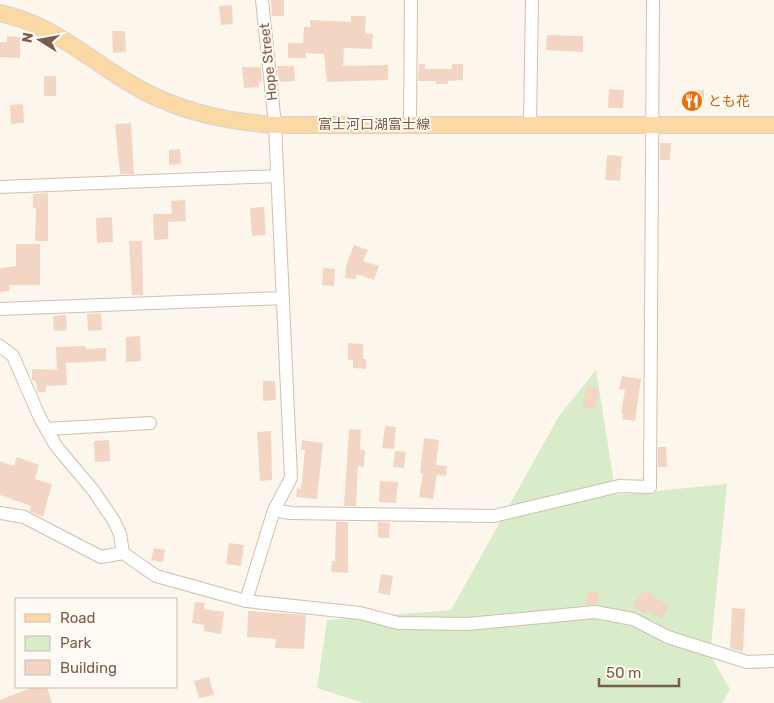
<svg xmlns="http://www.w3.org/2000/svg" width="774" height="703" font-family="Rubik,'Noto Sans JP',sans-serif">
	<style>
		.green { fill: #d8ecc9 }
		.building { fill: #f3d5c3 }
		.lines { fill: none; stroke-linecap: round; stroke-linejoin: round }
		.minor-casing { stroke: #d1beb0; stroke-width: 14 }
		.major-casing { stroke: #dad1cd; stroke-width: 18 }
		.minor { stroke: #fff; stroke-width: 12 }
		.major { stroke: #fbd9a5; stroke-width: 16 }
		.labels { text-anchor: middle; stroke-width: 4; stroke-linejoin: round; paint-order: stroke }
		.street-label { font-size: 14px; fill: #7a5c4d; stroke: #fffaf3 }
		.food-label { font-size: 14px; fill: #c56008; stroke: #fffaf3; text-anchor: start }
	</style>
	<rect width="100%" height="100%" fill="#fdf6ec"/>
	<path class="green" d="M 596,370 L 616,495 L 727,484 L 710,655 L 730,689 L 722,703 L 363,703 L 317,688 L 327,620 L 451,610 L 559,416 Z"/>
	<path class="building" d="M 271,0 L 284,0 L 284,16 L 272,16 Z
		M 232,5 L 233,24 L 221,25 L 219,6 Z
		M 351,16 L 366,16 L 365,34 L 373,34 L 372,49 L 344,48 L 343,66 L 388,65 L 388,80 L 327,82 L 324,54 L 306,53 L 306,58 L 288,58 L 288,43 L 303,43 L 304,27 L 310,27 L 310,20 L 351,22 Z
		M 112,31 L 125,31 L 126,52 L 113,53 Z
		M 547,35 L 583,36 L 583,52 L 546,50 Z
		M 7,36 L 20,37 L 20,58 L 0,57 L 0,42 L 7,42 Z
		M 419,64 L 425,64 L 425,69 L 452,69 L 452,64 L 463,64 L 463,80 L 448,81 L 448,84 L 436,84 L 436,81 L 418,81 Z
		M 277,66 L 294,66 L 295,81 L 279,82 Z
		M 242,67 L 261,67 L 262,82 L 259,82 L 259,87 L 244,88 Z
		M 44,76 L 56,76 L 56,96 L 44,96 Z
		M 609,89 L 624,90 L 623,108 L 608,108 Z
		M 704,90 L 704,100 L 698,101 L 698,108 L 685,108 L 685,91 Z
		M 23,104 L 24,123 L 11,124 L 10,105 Z
		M 131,123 L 134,174 L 120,174 L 115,124 Z
		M 660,143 L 671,143 L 670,160 L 660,160 Z
		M 180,149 L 181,164 L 169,165 L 169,150 Z
		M 607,155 L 622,156 L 620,181 L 605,180 Z
		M 48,193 L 48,241 L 35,241 L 36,208 L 33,208 L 33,194 Z
		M 185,200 L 186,221 L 168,222 L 168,239 L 154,240 L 153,214 L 172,214 L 171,201 Z
		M 264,207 L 266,235 L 252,236 L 250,208 Z
		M 112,217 L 113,242 L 97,243 L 96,218 Z
		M 129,241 L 142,241 L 143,295 L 132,295 Z
		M 16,244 L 40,244 L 40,285 L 9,285 L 10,291 L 0,292 L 0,268 L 16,266 Z
		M 354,245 L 368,250 L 363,261 L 379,266 L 374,280 L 356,274 L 356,279 L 345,278 L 346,266 Z
		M 323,268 L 335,269 L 334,286 L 322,285 Z
		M 101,313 L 102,330 L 88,331 L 87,314 Z
		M 66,315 L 67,330 L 54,331 L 53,316 Z
		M 140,336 L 141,361 L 126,362 L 126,337 Z
		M 348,343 L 363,344 L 363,359 L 366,359 L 366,369 L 353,368 L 353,360 L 348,360 Z
		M 85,346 L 86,349 L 106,348 L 106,361 L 66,363 L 67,385 L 46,386 L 46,392 L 38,392 L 36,382 L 32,380 L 32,369 L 57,370 L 56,347 Z
		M 622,376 L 641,379 L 635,421 L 622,419 L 623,414 L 621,413 L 625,390 L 619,389 Z
		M 263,381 L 275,381 L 276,400 L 263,401 Z
		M 587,386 L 599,389 L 594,410 L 582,407 Z
		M 385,426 L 396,427 L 394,449 L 382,448 Z
		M 349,429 L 361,430 L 360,450 L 365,450 L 364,467 L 358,466 L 356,506 L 344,506 Z
		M 271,431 L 272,480 L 260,481 L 257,432 Z
		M 424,438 L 439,440 L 436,465 L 447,466 L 446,476 L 437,475 L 433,499 L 419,497 L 423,474 L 420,473 Z
		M 109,440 L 110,461 L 95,462 L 94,441 Z
		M 302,440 L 323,443 L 317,499 L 296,497 L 297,488 L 301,489 L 305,450 L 301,450 Z
		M 658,447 L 666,447 L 667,467 L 658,467 Z
		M 395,451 L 406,452 L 404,468 L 393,467 Z
		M 17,457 L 39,465 L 35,479 L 52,484 L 43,517 L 29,511 L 31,506 L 0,495 L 0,461 L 14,466 Z
		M 380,481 L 398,482 L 396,503 L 379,502 Z
		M 336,522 L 348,522 L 348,573 L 331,572 L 332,561 L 335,561 Z
		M 378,522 L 390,523 L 389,538 L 378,538 Z
		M 229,543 L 244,545 L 241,566 L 226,564 Z
		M 154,548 L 165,550 L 163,562 L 151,560 Z
		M 381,574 L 393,576 L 390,595 L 378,593 Z
		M 589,590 L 600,593 L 597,604 L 585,605 Z
		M 644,590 L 669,606 L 662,619 L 647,611 L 644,614 L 633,606 Z
		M 195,602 L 205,603 L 204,609 L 224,612 L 221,634 L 204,631 L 204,625 L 192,623 Z
		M 732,608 L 745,609 L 743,652 L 730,648 Z
		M 248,611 L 306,615 L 304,649 L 275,648 L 276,639 L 247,637 Z
		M 209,677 L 214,695 L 199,698 L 194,681 Z
		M 33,687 L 47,687 L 52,703 L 0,703 L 0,700 Z"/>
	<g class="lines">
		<g class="minor-casing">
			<path id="minor" d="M 530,123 L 532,0
				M 410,124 L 411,0
				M 0,187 L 277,176
				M 0,309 L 283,298
				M 0,346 L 13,356 L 40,418 L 56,446 L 93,490 L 114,521 L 120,534 L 123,553
				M 47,429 L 150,423
				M 274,510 L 290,513 L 494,516 L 619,486 L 650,487 L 653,0
				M 0,513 L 24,517 L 101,557 L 123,553 L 156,576 L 246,601 L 360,613 L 398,623 L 467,624 L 595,612 L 633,619 L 668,637 L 747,662 L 774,661
				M 246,601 L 274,510 L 291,478 L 275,125 L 262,0"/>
		</g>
		<g class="major-casing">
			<path id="major" d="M 0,13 C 49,23 85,56 126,81 C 172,110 221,121 275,125 L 774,125"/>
		</g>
		<use href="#minor" class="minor"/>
		<use href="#major" class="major"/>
	</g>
	<defs>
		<g id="restaurant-disc" transform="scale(1.125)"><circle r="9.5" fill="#e8710a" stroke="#fffaf3"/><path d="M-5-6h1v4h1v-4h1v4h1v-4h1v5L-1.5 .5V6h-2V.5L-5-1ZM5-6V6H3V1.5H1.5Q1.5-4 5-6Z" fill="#fff"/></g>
	</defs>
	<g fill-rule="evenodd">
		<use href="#restaurant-disc" x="692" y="101"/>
	</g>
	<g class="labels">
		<g class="street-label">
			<text transform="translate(268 62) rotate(-96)" y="5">Hope Street</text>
			<text x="374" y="129">富士河口湖富士線</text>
		</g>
		<g class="food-label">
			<text x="708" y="106">とも花</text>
		</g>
	</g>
	<rect x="15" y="598" width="162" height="90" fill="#fffaf3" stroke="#cabbb1"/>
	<rect x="25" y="614" width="25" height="8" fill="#fbd9a5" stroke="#cabbb1"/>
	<text x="60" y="623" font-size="15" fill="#7a5c4d">Road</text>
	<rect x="25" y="636" width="25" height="15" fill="#d8ecc9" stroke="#cabbb1"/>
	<text x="60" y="648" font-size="15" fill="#7a5c4d">Park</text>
	<rect x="25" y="660" width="25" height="15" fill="#f3d5c3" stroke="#cabbb1"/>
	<text x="60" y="673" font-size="15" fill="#7a5c4d">Building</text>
	<g transform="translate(40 40) rotate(281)" stroke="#fffaf3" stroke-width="4" paint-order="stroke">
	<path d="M0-4L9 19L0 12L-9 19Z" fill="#7a5c4d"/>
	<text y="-8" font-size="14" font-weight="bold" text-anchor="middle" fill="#7a5c4d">N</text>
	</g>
	<path d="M599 678v8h80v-8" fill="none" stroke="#7a5c4d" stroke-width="2.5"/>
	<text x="606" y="678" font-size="15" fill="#7a5c4d" stroke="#fffaf3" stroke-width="4" paint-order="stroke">50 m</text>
</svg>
